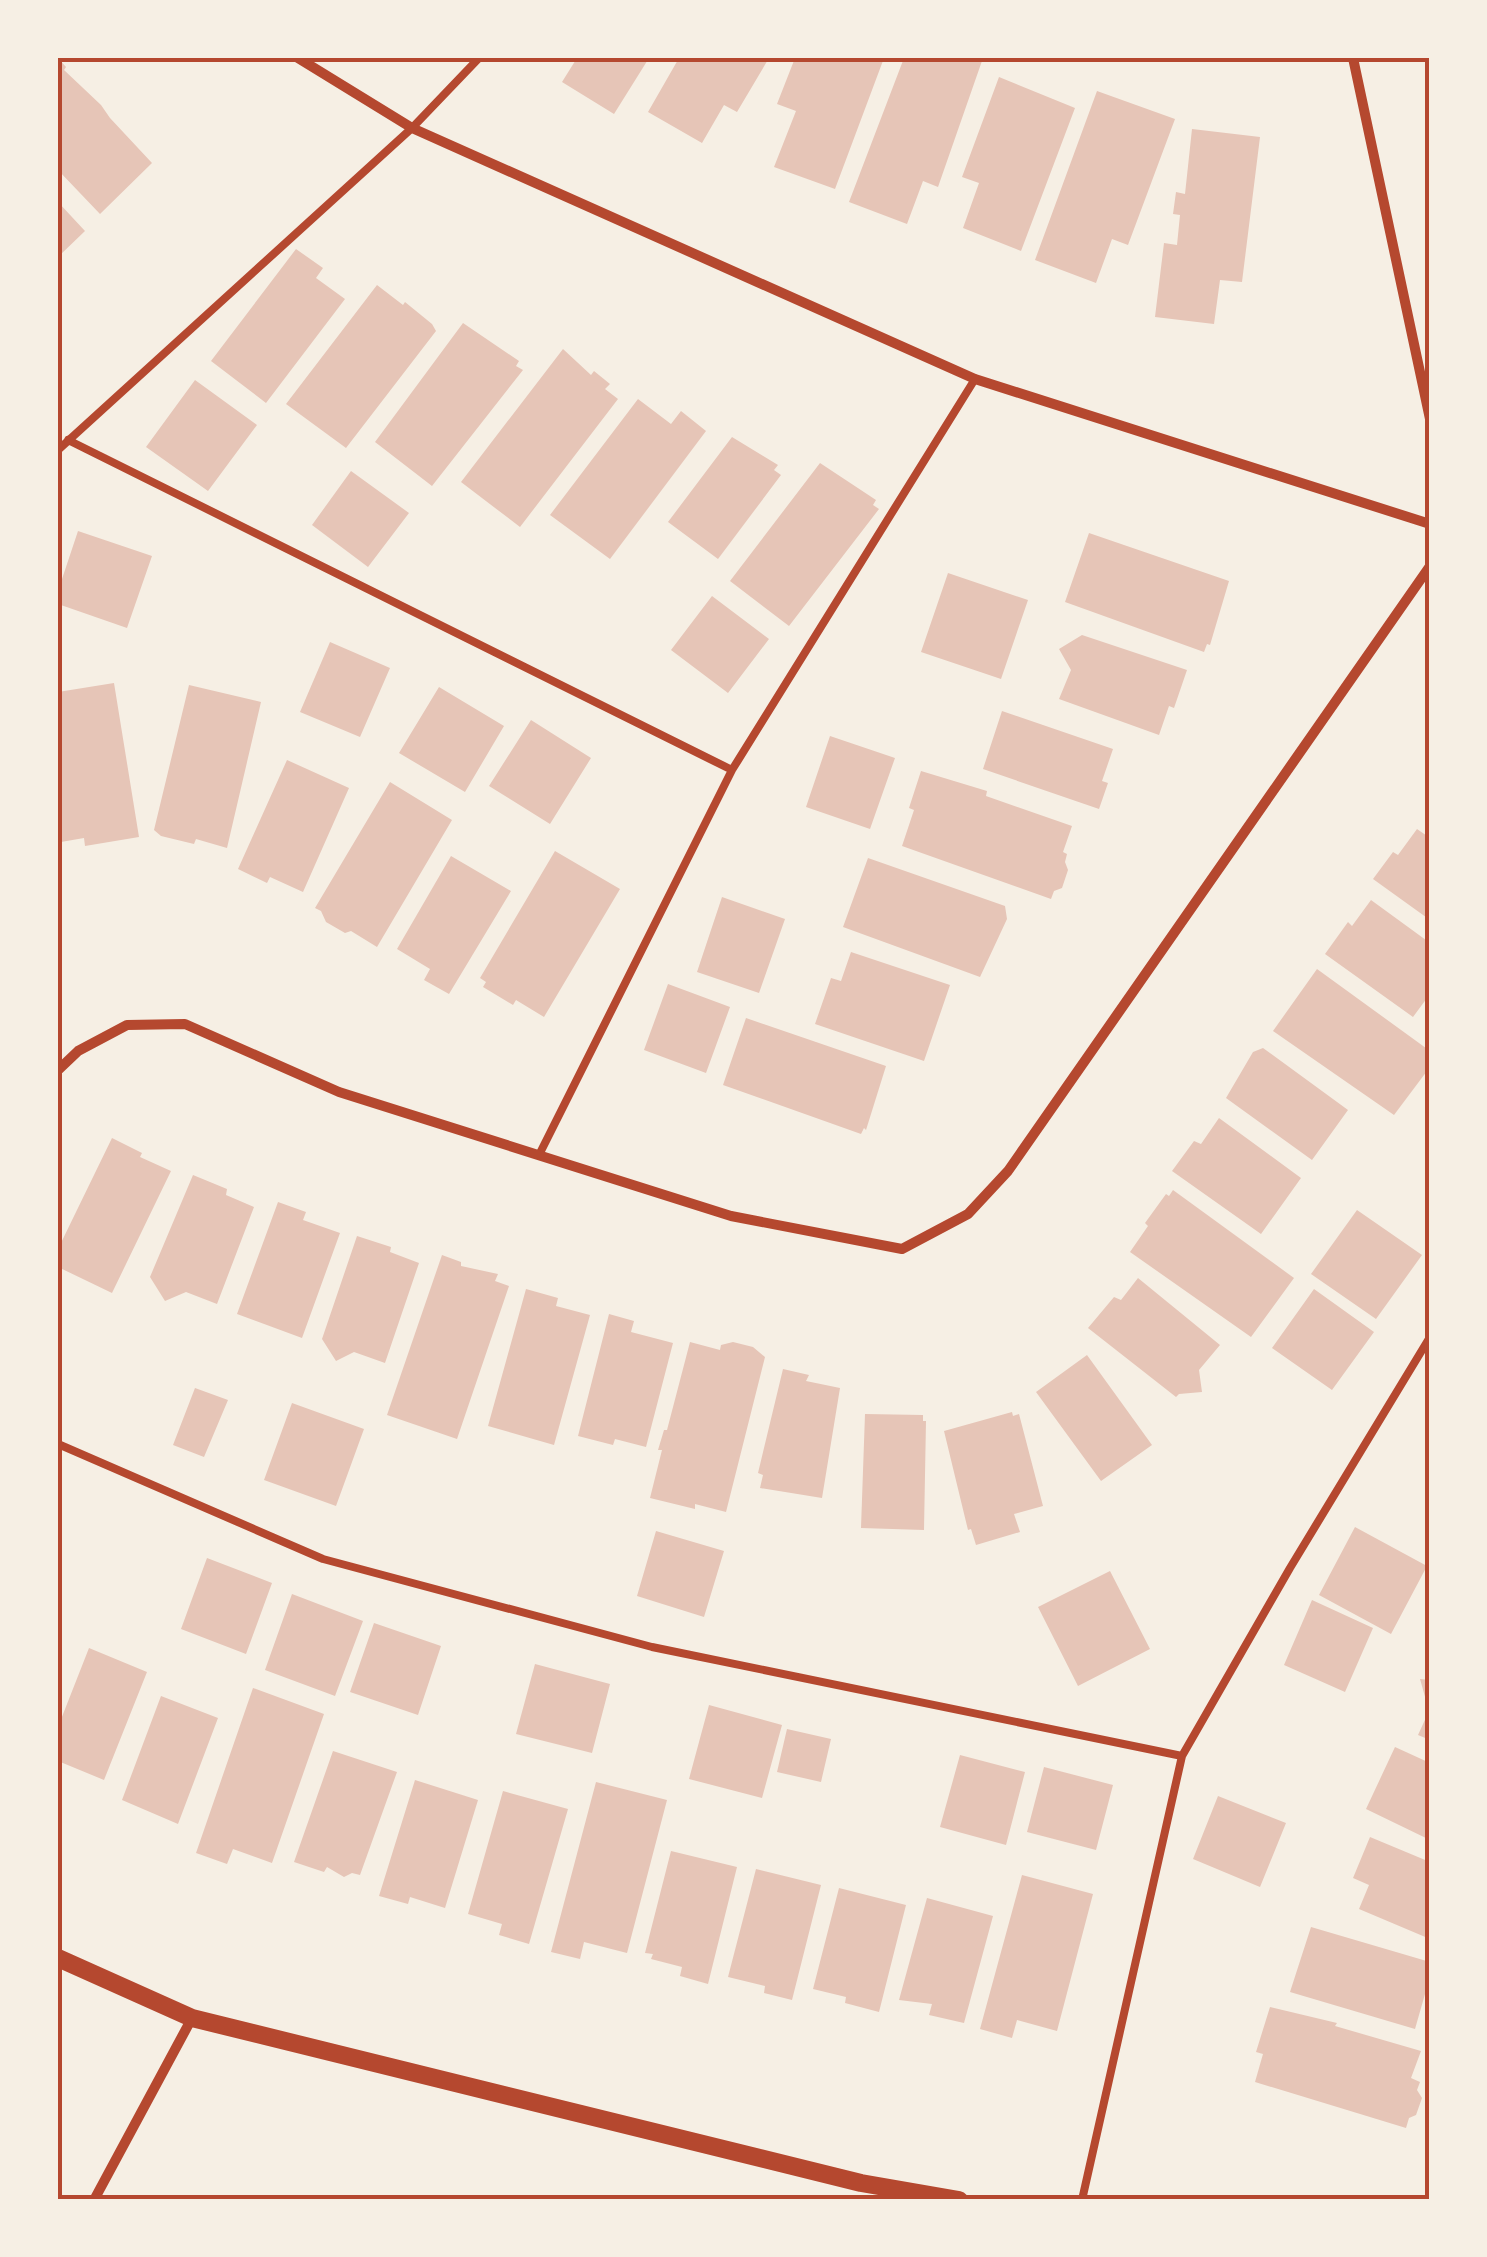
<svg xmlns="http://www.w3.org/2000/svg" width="1487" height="2257" font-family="'Space Grotesk',sans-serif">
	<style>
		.building { fill: #e6c5b7 }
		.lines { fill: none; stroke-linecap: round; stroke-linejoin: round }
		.service { stroke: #b5482f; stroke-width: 8 }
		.minor { stroke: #b5482f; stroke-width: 10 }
		.tertiary { stroke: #b5482f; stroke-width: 18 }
		.neatline { fill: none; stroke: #b5482f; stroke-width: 4 }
	</style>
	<rect width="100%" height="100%" fill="#f6efe4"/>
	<path class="building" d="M 58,58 L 66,67 L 64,70 L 101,105 L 110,118 L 152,163 L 100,214 L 58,170 Z
		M 577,58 L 649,58 L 614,114 L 562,82 Z
		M 679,58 L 769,58 L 737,112 L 724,105 L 702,143 L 648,112 Z
		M 795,58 L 884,58 L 835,189 L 774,167 L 796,111 L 777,104 Z
		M 904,58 L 983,58 L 938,187 L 923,181 L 907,224 L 849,202 Z
		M 999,77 L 1075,108 L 1021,251 L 963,228 L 979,183 L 962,177 Z
		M 1097,91 L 1175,119 L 1128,245 L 1112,239 L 1096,283 L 1035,260 Z
		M 1192,129 L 1260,137 L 1242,282 L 1220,280 L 1214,324 L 1155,317 L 1164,243 L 1177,245 L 1180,215 L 1173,214 L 1176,192 L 1185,194 Z
		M 58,202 L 85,231 L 58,257 Z
		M 296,249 L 323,268 L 316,278 L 345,299 L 266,403 L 211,361 Z
		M 377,285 L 403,305 L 405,302 L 432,324 L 436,331 L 346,448 L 286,404 Z
		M 463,323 L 519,361 L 516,366 L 523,370 L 432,486 L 375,442 Z
		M 563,349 L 591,375 L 594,371 L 610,384 L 605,389 L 618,399 L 520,527 L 461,482 Z
		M 195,380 L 257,425 L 208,491 L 146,447 Z
		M 638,399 L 671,424 L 681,411 L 706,431 L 610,559 L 550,515 Z
		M 732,437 L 778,465 L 774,470 L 781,475 L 718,559 L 668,522 Z
		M 820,463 L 876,500 L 873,505 L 879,509 L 789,626 L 730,581 Z
		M 351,471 L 409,513 L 368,567 L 312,525 Z
		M 78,531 L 152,556 L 127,628 L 58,604 L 58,591 Z
		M 1089,533 L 1229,581 L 1210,645 L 1207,644 L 1204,652 L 1065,602 Z
		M 948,573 L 1028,600 L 1001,679 L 921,652 Z
		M 712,596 L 769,639 L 728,693 L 671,650 Z
		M 1082,635 L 1187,670 L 1174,708 L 1169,706 L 1159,735 L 1059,699 L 1071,670 L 1059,649 Z
		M 330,642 L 390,668 L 360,737 L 300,712 Z
		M 114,683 L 139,837 L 85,846 L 84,838 L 61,842 L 58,820 L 58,692 Z
		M 189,685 L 261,702 L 227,848 L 196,839 L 194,844 L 161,836 L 154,830 Z
		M 439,687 L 504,726 L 465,792 L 399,753 Z
		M 1002,711 L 1113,749 L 1102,781 L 1108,783 L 1099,809 L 983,769 Z
		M 531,720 L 591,758 L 550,824 L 489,786 Z
		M 830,736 L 895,758 L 870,829 L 806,807 Z
		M 287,760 L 349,788 L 303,892 L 270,877 L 267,883 L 238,869 Z
		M 921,771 L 987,791 L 986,796 L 1072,826 L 1063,852 L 1067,854 L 1065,862 L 1068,870 L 1062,888 L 1054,891 L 1051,899 L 902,846 L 914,810 L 909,808 Z
		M 390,782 L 452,820 L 377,947 L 351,931 L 345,933 L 326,922 L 321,911 L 315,908 Z
		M 1417,829 L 1430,838 L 1430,920 L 1373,879 L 1393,852 L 1398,855 Z
		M 555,851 L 620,889 L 544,1017 L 516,1000 L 513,1005 L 483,987 L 486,982 L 480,978 Z
		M 451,856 L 511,891 L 449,994 L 424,980 L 430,969 L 397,949 Z
		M 868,858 L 1005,906 L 1007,919 L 980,977 L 843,927 Z
		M 722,897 L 785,919 L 759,993 L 697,972 Z
		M 1371,900 L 1430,943 L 1430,994 L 1413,1017 L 1325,954 L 1348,922 L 1352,926 Z
		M 851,952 L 950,985 L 924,1061 L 815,1024 L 831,978 L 841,981 Z
		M 1317,969 L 1430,1051 L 1430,1067 L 1394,1115 L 1273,1031 Z
		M 668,984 L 730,1007 L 706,1073 L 644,1050 Z
		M 746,1018 L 886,1066 L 866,1130 L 864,1128 L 861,1134 L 723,1085 Z
		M 1263,1048 L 1348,1110 L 1312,1160 L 1226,1098 L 1253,1052 Z
		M 1219,1118 L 1301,1178 L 1261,1234 L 1172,1171 L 1194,1141 L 1201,1144 Z
		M 112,1138 L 142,1153 L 140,1157 L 171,1171 L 112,1293 L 58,1267 L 58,1249 Z
		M 193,1175 L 227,1189 L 226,1195 L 254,1207 L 217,1304 L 186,1292 L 165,1301 L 150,1277 Z
		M 1173,1190 L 1294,1278 L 1251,1337 L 1130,1252 L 1148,1226 L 1145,1223 L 1166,1194 L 1169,1196 Z
		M 278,1202 L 306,1212 L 303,1220 L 340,1233 L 302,1338 L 237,1314 Z
		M 1357,1210 L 1422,1255 L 1376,1319 L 1311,1274 Z
		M 357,1236 L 391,1247 L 390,1252 L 419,1263 L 385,1363 L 354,1352 L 336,1361 L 322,1339 Z
		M 442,1255 L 461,1262 L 461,1266 L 498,1274 L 495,1281 L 509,1286 L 457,1439 L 387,1415 Z
		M 1138,1278 L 1220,1345 L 1199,1370 L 1202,1392 L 1179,1394 L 1176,1397 L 1088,1328 L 1114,1297 L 1121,1300 Z
		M 526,1289 L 558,1298 L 556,1306 L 590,1315 L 554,1445 L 488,1426 Z
		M 1314,1289 L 1374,1332 L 1332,1390 L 1272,1348 Z
		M 609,1314 L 634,1321 L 631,1332 L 673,1343 L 646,1447 L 615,1439 L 613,1445 L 578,1436 Z
		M 690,1342 L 720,1350 L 721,1345 L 733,1342 L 753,1347 L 765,1357 L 726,1512 L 695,1504 L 695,1509 L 650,1498 L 662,1450 L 658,1450 L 664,1430 L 667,1430 Z
		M 1087,1355 L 1152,1445 L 1101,1481 L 1036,1392 Z
		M 783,1369 L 809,1375 L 806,1381 L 840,1388 L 822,1498 L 760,1488 L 763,1475 L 758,1473 Z
		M 195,1388 L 228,1400 L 204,1457 L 173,1445 Z
		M 292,1403 L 364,1429 L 336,1506 L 264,1480 Z
		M 1012,1412 L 1013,1416 L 1019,1414 L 1043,1506 L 1014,1514 L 1020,1532 L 976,1545 L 971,1529 L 968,1530 L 944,1431 Z
		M 865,1414 L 923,1415 L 923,1421 L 926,1421 L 924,1530 L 861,1528 Z
		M 1355,1527 L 1427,1566 L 1391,1634 L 1319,1595 Z
		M 656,1531 L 724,1551 L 704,1617 L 637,1596 Z
		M 207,1558 L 272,1583 L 246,1654 L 181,1629 Z
		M 1110,1571 L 1150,1649 L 1078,1686 L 1038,1607 Z
		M 292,1594 L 363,1621 L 335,1696 L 265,1670 Z
		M 1312,1600 L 1373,1628 L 1345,1692 L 1284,1665 Z
		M 374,1623 L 441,1646 L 418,1715 L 350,1692 Z
		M 89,1648 L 147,1672 L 104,1780 L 58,1761 L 58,1727 Z
		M 535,1664 L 610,1684 L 592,1753 L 516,1734 Z
		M 1420,1679 L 1430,1680 L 1430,1740 L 1418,1735 L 1429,1711 Z
		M 253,1688 L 324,1714 L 272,1863 L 233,1849 L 227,1864 L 196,1853 Z
		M 161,1696 L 218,1718 L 178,1824 L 122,1800 Z
		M 709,1705 L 782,1725 L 762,1798 L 689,1779 Z
		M 787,1729 L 831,1739 L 821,1782 L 777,1772 Z
		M 1395,1747 L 1430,1763 L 1430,1840 L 1366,1809 Z
		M 333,1751 L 397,1772 L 360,1875 L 352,1873 L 344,1877 L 327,1867 L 324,1872 L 294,1862 Z
		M 960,1755 L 1025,1772 L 1006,1845 L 940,1827 Z
		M 1044,1767 L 1113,1785 L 1096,1850 L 1027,1832 Z
		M 415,1780 L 478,1800 L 445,1908 L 410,1897 L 408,1904 L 379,1896 Z
		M 596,1782 L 667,1800 L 627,1953 L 584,1942 L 580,1959 L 551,1952 Z
		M 503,1791 L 568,1809 L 529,1944 L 499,1935 L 502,1924 L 468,1914 Z
		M 1218,1796 L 1286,1823 L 1260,1887 L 1193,1859 Z
		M 1370,1837 L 1430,1862 L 1430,1939 L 1359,1909 L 1369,1885 L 1353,1878 Z
		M 671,1851 L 737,1867 L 708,1984 L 680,1976 L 682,1967 L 651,1959 L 653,1954 L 645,1953 Z
		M 756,1869 L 821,1885 L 792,2000 L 764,1993 L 765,1986 L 728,1977 Z
		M 1022,1875 L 1093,1894 L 1057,2031 L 1017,2020 L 1012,2038 L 980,2029 Z
		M 839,1888 L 906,1905 L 879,2012 L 845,2003 L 846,1997 L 813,1989 Z
		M 927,1898 L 993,1916 L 964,2023 L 929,2015 L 932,2004 L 899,2000 Z
		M 1311,1927 L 1430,1962 L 1430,1995 L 1425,1994 L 1415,2029 L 1290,1992 Z
		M 1270,2007 L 1337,2023 L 1335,2026 L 1421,2051 L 1411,2078 L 1420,2082 L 1417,2090 L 1422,2098 L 1416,2115 L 1409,2118 L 1406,2128 L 1255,2082 L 1263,2054 L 1256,2052 Z"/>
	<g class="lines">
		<path class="service" d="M 68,440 L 732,770
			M 58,450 L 412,128 L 479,58
			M 539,1155 L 732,770 L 975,379
			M 58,1444 L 323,1559 L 652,1647 L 1182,1756
			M 1082,2200 L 1182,1756 L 1290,1568 L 1430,1337"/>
		<path class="minor" d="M 298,58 L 412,128 L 975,379 L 1430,524
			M 1353,58 L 1430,419
			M 58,1070 L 78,1051 L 127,1025 L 185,1024 L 339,1092 L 731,1216 L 902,1249 L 968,1214 L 1008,1171 L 1430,566
			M 94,2200 L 192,2018"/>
		<path class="tertiary" d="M 58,1958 L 192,2018 L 861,2183 L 959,2200"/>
	</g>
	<rect width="1487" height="2257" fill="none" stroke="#f6efe4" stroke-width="120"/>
	<rect x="60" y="60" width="1367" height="2137" class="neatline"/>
</svg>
